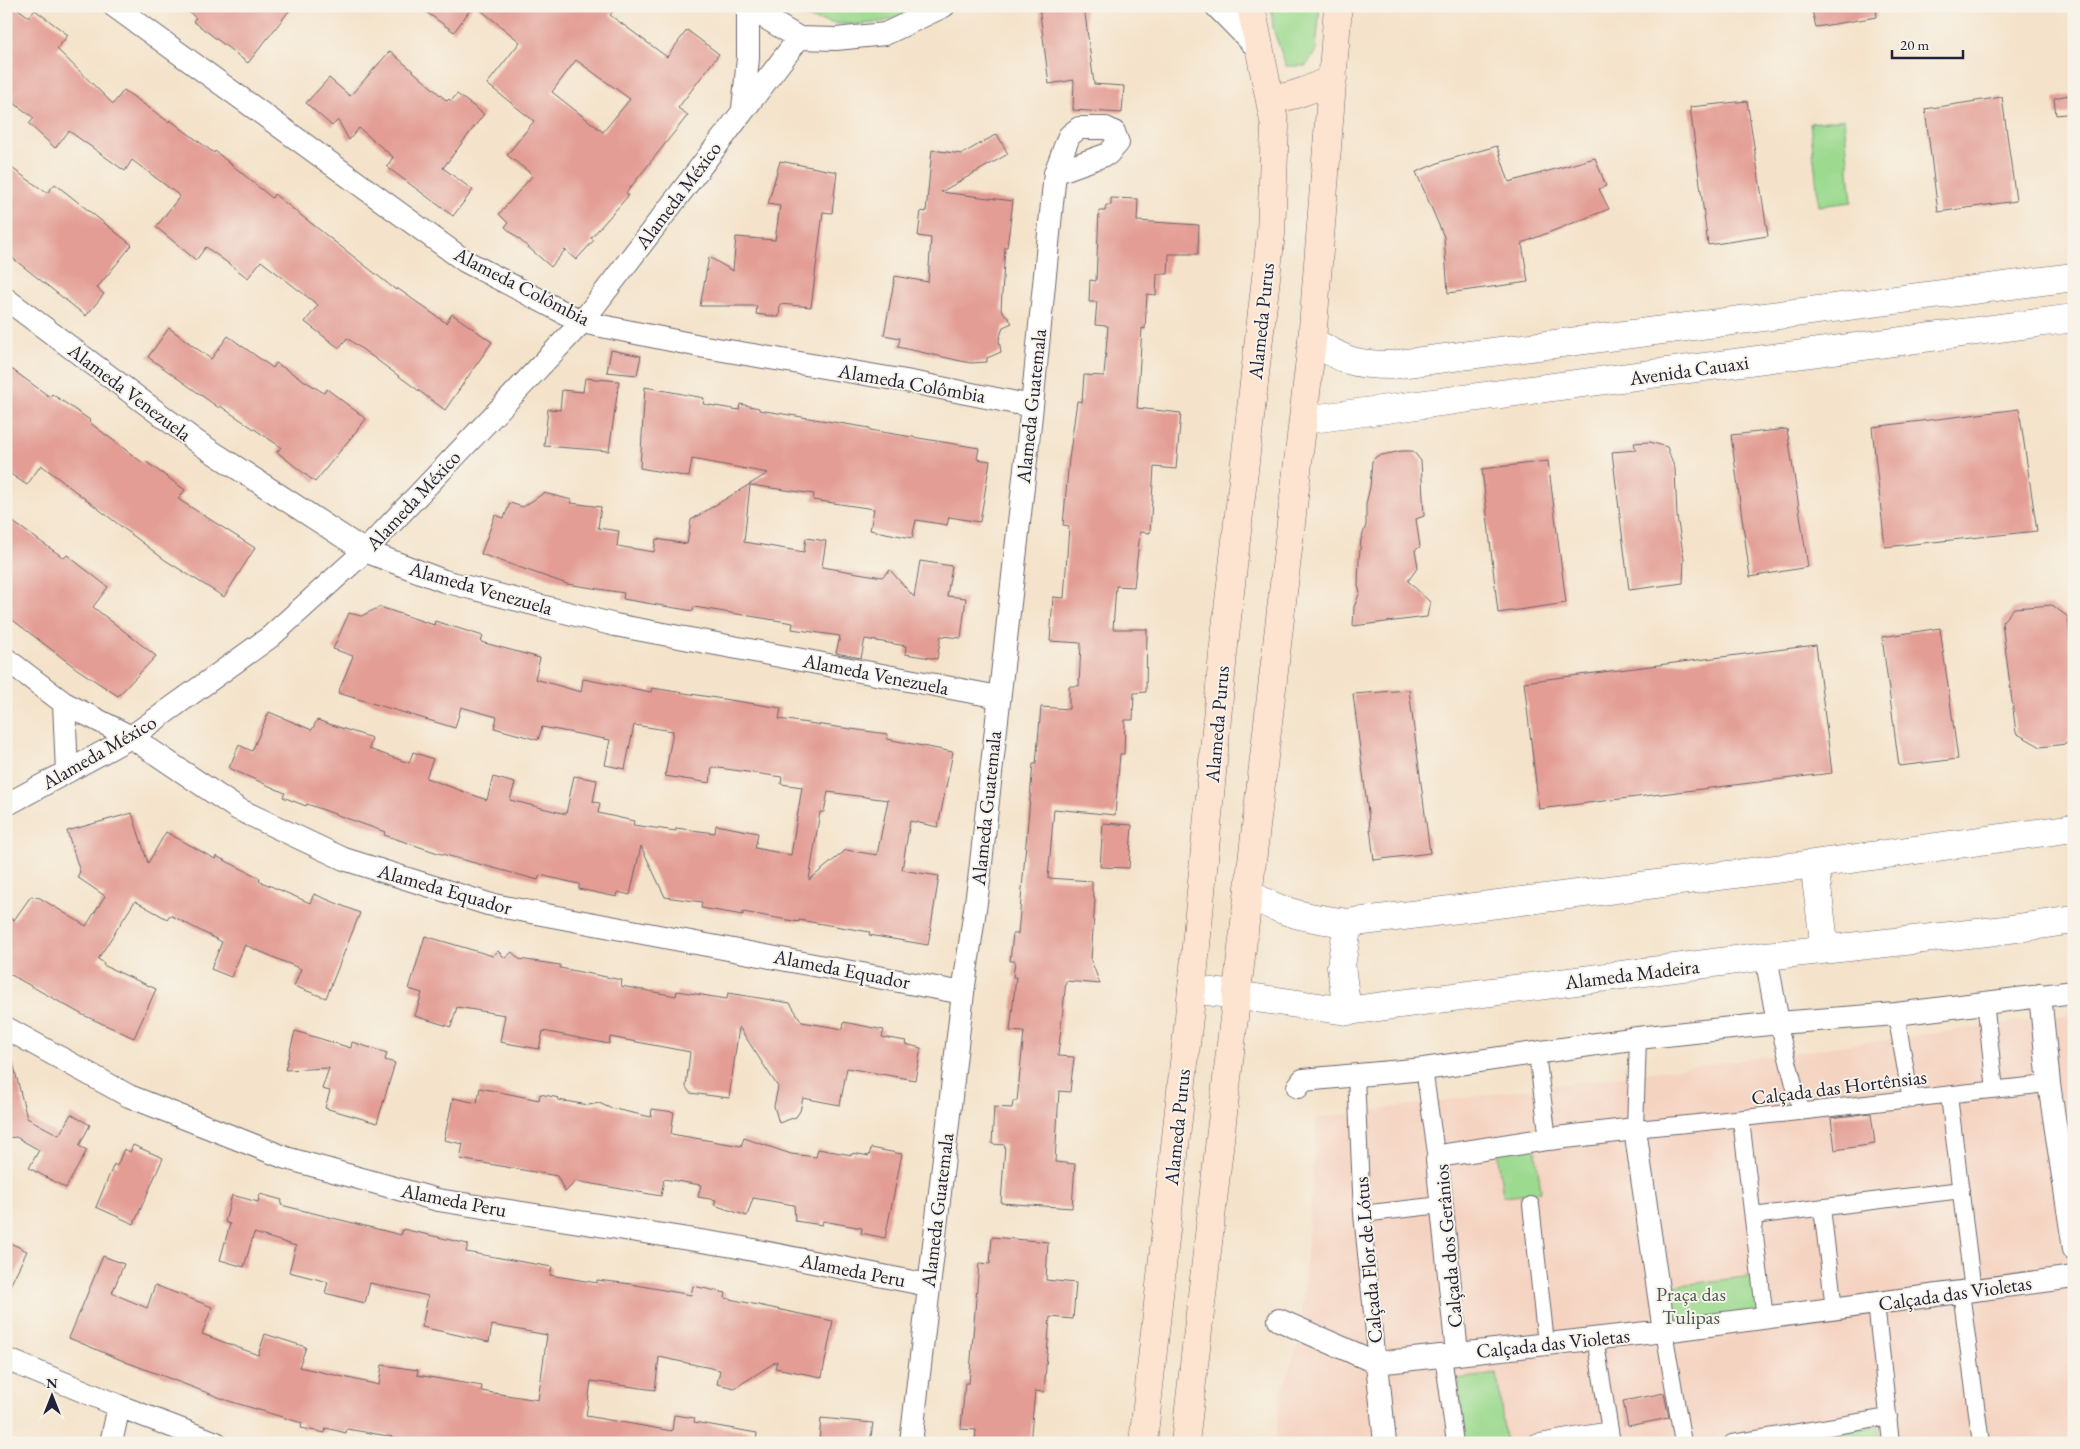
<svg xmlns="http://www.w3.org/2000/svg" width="2080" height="1449" font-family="'EB Garamond',serif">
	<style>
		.built { fill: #f5d3c1 }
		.green { fill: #9bda8f; stroke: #5e7e65 }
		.building { fill: #e39d94; fill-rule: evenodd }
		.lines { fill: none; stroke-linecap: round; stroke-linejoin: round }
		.pedestrian-casing { stroke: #6c666d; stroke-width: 18 }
		.minor-casing { stroke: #6c666d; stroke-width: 24 }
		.tertiary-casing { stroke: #6c666d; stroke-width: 29 }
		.secondary-casing { stroke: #6c666d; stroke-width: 29 }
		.pedestrian { stroke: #fff; stroke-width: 16 }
		.minor { stroke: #fff; stroke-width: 22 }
		.tertiary { stroke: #fff; stroke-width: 28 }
		.secondary { stroke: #fde4d0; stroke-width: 28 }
		.labels { text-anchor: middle; stroke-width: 4; stroke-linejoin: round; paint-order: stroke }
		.street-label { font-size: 20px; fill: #22223b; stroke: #f7f3e8 }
		.park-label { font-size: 20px; fill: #465954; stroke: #f7f3e8 }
	</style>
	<rect width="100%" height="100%" fill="#f7f3e8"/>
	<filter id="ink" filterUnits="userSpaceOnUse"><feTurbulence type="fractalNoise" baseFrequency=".02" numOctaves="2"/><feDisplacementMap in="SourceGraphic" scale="10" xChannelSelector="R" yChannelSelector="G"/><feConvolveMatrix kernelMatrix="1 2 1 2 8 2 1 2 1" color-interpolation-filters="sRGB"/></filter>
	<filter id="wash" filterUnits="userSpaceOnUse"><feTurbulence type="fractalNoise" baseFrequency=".0096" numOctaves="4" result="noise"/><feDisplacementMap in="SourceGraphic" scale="20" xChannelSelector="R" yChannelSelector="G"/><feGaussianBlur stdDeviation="1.12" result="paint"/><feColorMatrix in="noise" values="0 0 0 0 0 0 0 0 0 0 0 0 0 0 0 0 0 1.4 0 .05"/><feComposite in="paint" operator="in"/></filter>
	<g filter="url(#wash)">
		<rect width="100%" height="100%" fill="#f4e3ca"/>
		<path class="built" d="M 2074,1014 L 2074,1443 L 1275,1443 L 1280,1397 L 1300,1339 L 1317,1118 Z"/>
		<path class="green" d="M 780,6 L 924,6 C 881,31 824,30 780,6 Z
			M 1271,6 L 1320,6 L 1316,51 L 1306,66 L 1286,66 L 1273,29 Z
			M 1844,119 L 1852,202 L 1819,206 L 1810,123 Z
			M 1535,1146 L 1541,1192 L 1503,1196 L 1497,1149 Z
			M 1760,1275 L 1765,1318 L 1664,1331 L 1657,1288 Z
			M 1497,1374 L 1505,1440 L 1465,1443 L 1458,1379 Z
			M 1878,1425 L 1881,1443 L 1774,1443 Z"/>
		<g id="blocks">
			<path class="building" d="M 6,6 L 14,6 L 29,17 L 35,10 L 68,35 L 57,49 L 113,104 L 124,90 L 169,122 L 170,120 L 214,153 L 215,151 L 272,198 L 274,194 L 396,290 L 397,288 L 446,323 L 452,314 L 492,342 L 445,410 L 347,338 L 339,348 L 305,322 L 318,305 L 261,261 L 248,278 L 206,247 L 196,260 L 156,227 L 180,196 L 132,160 L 125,171 L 69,131 L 55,148 L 29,124 L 34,118 L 6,97 Z
				M 182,6 L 293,6 L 248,63 L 193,21 L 196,18 Z
				M 418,6 L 473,6 L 454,32 Z
				M 476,6 L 617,6 L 610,15 L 667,57 L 687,30 L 719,54 L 678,108 L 688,115 L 626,193 L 629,195 L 591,238 L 594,240 L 576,260 L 565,250 L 551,267 L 505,227 L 508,223 L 499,214 L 533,175 L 507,155 L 534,121 L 487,84 L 520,42 ZM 576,60 L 630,99 L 603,132 L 552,92 Z
				M 1039,6 L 1084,6 L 1094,84 L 1124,86 L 1122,113 L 1073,110 L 1074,80 L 1049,84 Z
				M 1811,6 L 1876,6 L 1877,17 L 1816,27 Z
				M 390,51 L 447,101 L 449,99 L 451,101 L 457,94 L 484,114 L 443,168 L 473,190 L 453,216 L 387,167 L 393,157 L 359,128 L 349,140 L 338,120 L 332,126 L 306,103 L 329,78 L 350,96 Z
				M 2074,94 L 2074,113 L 2056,115 L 2054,98 Z
				M 2002,97 L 2016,201 L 1938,212 L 1925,109 Z
				M 1747,101 L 1768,236 L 1708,245 L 1690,107 Z
				M 997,134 L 1008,154 L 941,192 L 1013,201 L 1007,247 L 1005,247 L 1001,309 L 1012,323 L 1003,327 L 999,340 L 1001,352 L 987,358 L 987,362 L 970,363 L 898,347 L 900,338 L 884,335 L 895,276 L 928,282 L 931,238 L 918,236 L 921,211 L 926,212 L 932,150 L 962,154 Z
				M 1497,146 L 1509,182 L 1595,158 L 1606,186 L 1599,189 L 1609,209 L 1522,243 L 1528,282 L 1448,293 L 1444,237 L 1416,172 L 1443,161 Z
				M 780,161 L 837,172 L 832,213 L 823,212 L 811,307 L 780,304 L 779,317 L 756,314 L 757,306 L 700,306 L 709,257 L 733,271 L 736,237 L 775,240 L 780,206 L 768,204 Z
				M 6,164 L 47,193 L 55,184 L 132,245 L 97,288 L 104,294 L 86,316 L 6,253 Z
				M 1111,198 L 1138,199 L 1137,221 L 1199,225 L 1198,254 L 1169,254 L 1168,274 L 1157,274 L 1156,295 L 1147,294 L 1145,329 L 1142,328 L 1137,408 L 1181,413 L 1176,469 L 1154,467 L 1150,533 L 1140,532 L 1134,587 L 1116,586 L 1113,629 L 1147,629 L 1146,692 L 1134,693 L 1133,720 L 1125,720 L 1124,754 L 1120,754 L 1115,815 L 1054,809 L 1048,878 L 1092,881 L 1092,890 L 1095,900 L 1091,960 L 1100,984 L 1066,981 L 1058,1056 L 1074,1057 L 1070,1092 L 1059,1091 L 1055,1162 L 1075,1164 L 1072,1208 L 1001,1203 L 1005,1145 L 992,1144 L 994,1107 L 1012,1108 L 1013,1101 L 1017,1101 L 1024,1032 L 1010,1031 L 1016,977 L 1013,977 L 1015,961 L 1010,961 L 1013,934 L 1018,934 L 1033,764 L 1036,764 L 1041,707 L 1069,709 L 1069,686 L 1079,686 L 1081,643 L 1050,641 L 1053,597 L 1064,598 L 1069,526 L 1063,525 L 1069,459 L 1077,401 L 1082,402 L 1084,375 L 1104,376 L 1108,326 L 1095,325 L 1097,302 L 1089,302 L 1090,280 L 1096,281 L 1099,211 L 1105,211 L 1106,205 L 1111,205 Z
				M 169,328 L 211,359 L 228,336 L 273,368 L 276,363 L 324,393 L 327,389 L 366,419 L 315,482 L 277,452 L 281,447 L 220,406 L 219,408 L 148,357 Z
				M 611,350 L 641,356 L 637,375 L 607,372 Z
				M 6,365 L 50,397 L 52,394 L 90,420 L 89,422 L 143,463 L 145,461 L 185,490 L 178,499 L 255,548 L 224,597 L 165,560 L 41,465 L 27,485 L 6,471 Z
				M 585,378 L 619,381 L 609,451 L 544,446 L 548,409 L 560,410 L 562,390 L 583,392 Z
				M 645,387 L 704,398 L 703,404 L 739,410 L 740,404 L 759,408 L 759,410 L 870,428 L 870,430 L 979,448 L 977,459 L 990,461 L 980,522 L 949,517 L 947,525 L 916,520 L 912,538 L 870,530 L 874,509 L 813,500 L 814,494 L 750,485 L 744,542 L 804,552 L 806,538 L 826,541 L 822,567 L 882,577 L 890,570 L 914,597 L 920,561 L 952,566 L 947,596 L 966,598 L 961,638 L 941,636 L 937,659 L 905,654 L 906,646 L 865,639 L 861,658 L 836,653 L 840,636 L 792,629 L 793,623 L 694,607 L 693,611 L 623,599 L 624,593 L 567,584 L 481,554 L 495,515 L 504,518 L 510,503 L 523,507 L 544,493 L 572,500 L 571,503 L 601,507 L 598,528 L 619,531 L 617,546 L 654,552 L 656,539 L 687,544 L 691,520 L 768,473 L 692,459 L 689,477 L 640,468 Z
				M 2019,409 L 2037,531 L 1885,547 L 1872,427 Z
				M 1787,429 L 1808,567 L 1750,577 L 1731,435 Z
				M 1650,442 L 1667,447 L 1675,469 L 1677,517 L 1684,558 L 1683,583 L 1629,590 L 1612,452 L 1636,450 L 1634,443 Z
				M 1402,451 L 1413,451 L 1421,461 L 1424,516 L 1416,519 L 1420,547 L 1415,550 L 1418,567 L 1408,581 L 1430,602 L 1427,617 L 1353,626 L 1354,607 L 1360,592 L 1358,586 L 1359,560 L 1361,539 L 1366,525 L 1366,504 L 1370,487 L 1372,461 L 1377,456 Z
				M 1548,461 L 1566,603 L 1498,613 L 1482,469 Z
				M 6,517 L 64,558 L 67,555 L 108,587 L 93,607 L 156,656 L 118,696 L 77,669 L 6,615 Z
				M 2052,605 L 2068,617 L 2074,676 L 2074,732 L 2066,744 L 2041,747 L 2016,733 L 2002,622 L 2014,608 Z
				M 380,607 L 434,625 L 435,621 L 483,636 L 481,642 L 540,658 L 535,679 L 581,692 L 583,679 L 651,692 L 652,688 L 781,708 L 779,719 L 887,734 L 887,739 L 953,752 L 938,827 L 910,821 L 902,870 L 939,876 L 928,945 L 869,935 L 870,932 L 799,920 L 799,922 L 743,912 L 743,915 L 701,908 L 702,902 L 665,897 L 641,846 L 630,895 L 618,892 L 617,897 L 579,889 L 579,884 L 540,875 L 538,880 L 438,853 L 384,835 L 385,832 L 307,804 L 306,806 L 283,797 L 285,793 L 229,768 L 239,745 L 252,751 L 269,712 L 312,730 L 317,720 L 372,738 L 369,749 L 409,763 L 413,752 L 433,759 L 426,778 L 487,800 L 493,777 L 515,783 L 510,800 L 566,814 L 574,776 L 597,780 L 593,802 L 600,803 L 598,813 L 634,821 L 633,825 L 676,831 L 676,828 L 715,833 L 716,825 L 758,833 L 755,848 L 791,855 L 802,787 L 781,784 L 782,777 L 712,767 L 710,783 L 665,776 L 673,731 L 634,725 L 625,769 L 605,765 L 610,740 L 542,727 L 538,740 L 494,728 L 497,717 L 461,707 L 455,728 L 338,693 L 353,656 L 333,649 L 349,613 L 361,616 ZM 828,792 L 888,800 L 877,855 L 846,850 L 809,880 L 820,812 L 824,812 Z
				M 1940,628 L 1958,759 L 1899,766 L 1882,637 Z
				M 1816,645 L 1832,773 L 1539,809 L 1524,682 Z
				M 1409,690 L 1430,853 L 1374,860 L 1353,694 Z
				M 132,813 L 148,863 L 166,832 L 215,859 L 216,856 L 260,878 L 259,881 L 310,903 L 314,894 L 360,913 L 326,998 L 294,986 L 301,969 L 245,945 L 231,977 L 211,969 L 222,942 L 170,915 L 167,919 L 135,901 L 98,959 L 104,963 L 103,965 L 156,989 L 134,1038 L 81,1014 L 6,972 L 6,915 L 14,920 L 31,896 L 40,898 L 86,926 L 105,896 L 77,877 L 80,872 L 67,831 Z
				M 1103,823 L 1132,825 L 1129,868 L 1100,867 Z
				M 425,936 L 493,956 L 498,951 L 505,958 L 512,952 L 519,959 L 560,965 L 560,968 L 622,980 L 621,986 L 676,996 L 677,991 L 727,999 L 728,993 L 790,1003 L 802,1022 L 843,1029 L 844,1022 L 884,1030 L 882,1037 L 906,1041 L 905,1044 L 921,1048 L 915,1080 L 847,1068 L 840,1105 L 803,1098 L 800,1111 L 796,1117 L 779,1123 L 774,1106 L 778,1087 L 739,1027 L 729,1098 L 690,1093 L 686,1087 L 690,1052 L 610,1037 L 609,1044 L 543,1031 L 539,1049 L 500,1042 L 505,1015 L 457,1007 L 451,1027 L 415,1016 L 422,993 L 409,989 Z
				M 295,1031 L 351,1048 L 352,1042 L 387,1053 L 385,1060 L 395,1063 L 377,1123 L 325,1108 L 330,1091 L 322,1089 L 329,1068 L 285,1070 Z
				M 13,1063 L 27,1118 L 59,1135 L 71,1114 L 90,1125 L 79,1146 L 87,1150 L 66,1188 L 29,1168 L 39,1150 L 16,1137 L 6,1138 L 6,1064 Z
				M 480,1088 L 539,1100 L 540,1094 L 559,1098 L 558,1100 L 589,1105 L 599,1103 L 610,1108 L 651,1117 L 652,1109 L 674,1112 L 671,1134 L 741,1146 L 744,1138 L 791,1154 L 816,1157 L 818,1149 L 852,1155 L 853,1153 L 869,1156 L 871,1148 L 902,1154 L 885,1238 L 861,1233 L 862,1228 L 823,1221 L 822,1225 L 795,1221 L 794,1205 L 753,1198 L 747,1216 L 714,1205 L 716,1200 L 698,1197 L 701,1185 L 664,1179 L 661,1196 L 576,1181 L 565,1192 L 557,1176 L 460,1159 L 463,1144 L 444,1140 L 453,1098 L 477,1103 Z
				M 1871,1113 L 1875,1144 L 1835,1150 L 1831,1118 Z
				M 133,1145 L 163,1158 L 134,1224 L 96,1207 L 114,1164 L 117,1166 L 124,1149 L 130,1152 Z
				M 260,1194 L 282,1200 L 281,1205 L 401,1235 L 403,1229 L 468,1244 L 466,1252 L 552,1267 L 550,1275 L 597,1283 L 597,1280 L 631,1284 L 691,1295 L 693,1286 L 726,1293 L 725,1298 L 833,1321 L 822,1377 L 775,1368 L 777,1361 L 735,1388 L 717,1384 L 720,1370 L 659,1357 L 655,1390 L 591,1381 L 586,1416 L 672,1431 L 674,1415 L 695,1418 L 694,1422 L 757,1433 L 756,1443 L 429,1443 L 347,1429 L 346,1433 L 326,1428 L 325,1433 L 301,1428 L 302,1423 L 229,1401 L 126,1362 L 69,1338 L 103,1256 L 124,1264 L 112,1293 L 147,1308 L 155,1285 L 212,1307 L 202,1334 L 258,1355 L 265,1334 L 306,1347 L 299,1367 L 379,1385 L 382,1365 L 418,1370 L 417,1375 L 482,1386 L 481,1391 L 538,1400 L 547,1335 L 492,1325 L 489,1342 L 422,1327 L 428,1296 L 370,1283 L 365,1303 L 325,1293 L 328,1282 L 289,1272 L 296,1246 L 254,1233 L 244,1267 L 220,1260 L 230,1224 L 225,1222 L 232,1195 L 258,1202 Z
				M 992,1237 L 1048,1242 L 1046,1280 L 1076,1283 L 1073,1319 L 1050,1317 L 1044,1392 L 1035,1391 L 1030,1443 L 975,1443 L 976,1430 L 961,1429 L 965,1383 L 969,1383 L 979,1263 L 990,1264 Z
				M 6,1241 L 27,1251 L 6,1294 Z
				M 1664,1393 L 1669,1418 L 1628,1426 L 1623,1401 Z
				M 821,1418 L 873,1423 L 870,1443 L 819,1443 Z"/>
		</g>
	</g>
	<g filter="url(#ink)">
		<use href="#blocks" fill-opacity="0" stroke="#6c666d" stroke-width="1"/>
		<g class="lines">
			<g class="pedestrian-casing">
				<path id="pedestrian" d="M 1985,1002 L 1995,1089
					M 1896,1014 L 1911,1100
					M 1778,1023 L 1801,1111
					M 1638,1038 L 1635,1129 C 1773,1117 1910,1097 2049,1084
					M 1537,1054 L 1548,1139
					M 1424,1069 L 1437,1160
					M 1356,1076 L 1362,1214 L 1377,1363
					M 1949,1096 L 1973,1291
					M 1741,1120 L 1765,1318
					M 1531,1205 L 1546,1343
					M 1822,1208 L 1834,1309
					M 1362,1214 L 1441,1205
					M 1753,1216 L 1961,1190
					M 1961,1292 L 1981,1443
					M 1876,1303 L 1891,1443
					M 1664,1331 L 1683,1443
					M 1595,1338 L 1612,1443
					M 1443,1355 L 1455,1443
					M 1534,1443 L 1610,1430
					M 1732,1443 L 1889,1417"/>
			</g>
			<g class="minor-casing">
				<path id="minor" d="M 114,6 L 465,261 L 582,322 L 705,347 L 906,381 L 1032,406
					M 746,6 L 799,38 L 836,39 L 885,34 L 944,6
					M 1216,6 L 1258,49
					M 743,109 L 748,58 L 748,8
					M 6,299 L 197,442 L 365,551 L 444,581 L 615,625 L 999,697
					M 6,659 L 64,703 L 131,737 L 238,809 L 344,859 L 488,904 L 963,993
					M 64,703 L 67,772
					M 6,805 L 131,737 L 270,637 L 365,551 L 582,322 L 799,38
					M 1766,956 L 1778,1023
					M 2040,995 L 2049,1084 L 2074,1249
					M 6,1028 L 129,1096 L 286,1158 L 438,1200 L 733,1246 L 928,1285
					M 1298,1087 L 1303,1080 L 1424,1069 L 1638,1038 L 1778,1023 L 1896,1014 L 2074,992
					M 1279,1320 L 1377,1363 L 1664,1331 L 2074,1277
					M 1457,1353 L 1437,1160 L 1439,1156 L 1548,1139 L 1635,1129 L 1664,1331
					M 6,1359 L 119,1406 L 216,1443
					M 1377,1363 L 1385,1443
					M 111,1443 L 119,1406
					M 911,1443 L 963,993 L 979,881 L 1032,406 L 1055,173 L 1069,136 L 1079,128 L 1106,128 L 1114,132 L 1118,143 L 1108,154 L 1055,173"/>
			</g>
			<g class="tertiary-casing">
				<path id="tertiary" d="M 1312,341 C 1345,360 1352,365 1391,365 L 2074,277
					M 1304,420 L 2074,318
					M 1814,864 L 1825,949
					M 1249,894 C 1284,914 1308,918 1348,923 L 1814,864 L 2074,828
					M 1192,989 L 1347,1011 L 1766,956 L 1996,931 L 2074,920
					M 1347,1011 L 1341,966 L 1348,923"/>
			</g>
			<g class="secondary-casing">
				<path id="secondary" d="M 1270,99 C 1294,97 1312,89 1333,78
					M 1143,1443 L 1192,989 L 1223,654 L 1271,234 L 1275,126 L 1251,6
					M 1185,1443 L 1312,341 L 1338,6"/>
			</g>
			<use href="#pedestrian" class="pedestrian"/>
			<use href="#minor" class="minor"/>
			<use href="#tertiary" class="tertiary"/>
			<use href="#secondary" class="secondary"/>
		</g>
	</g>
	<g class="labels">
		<g class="street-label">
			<text transform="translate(678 195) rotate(-53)" y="7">Alameda México</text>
			<text transform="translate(522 286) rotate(27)" y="7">Alameda Colômbia</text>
			<text transform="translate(1261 321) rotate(-84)" y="7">Alameda Purus</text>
			<text transform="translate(1689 370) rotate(-8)" y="7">Avenida Cauaxi</text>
			<text transform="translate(912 383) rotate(10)" y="7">Alameda Colômbia</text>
			<text transform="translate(130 392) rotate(37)" y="7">Alameda Venezuela</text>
			<text transform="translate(1031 406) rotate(-84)" y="7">Alameda Guatemala</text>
			<text transform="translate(413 500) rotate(-47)" y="7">Alameda México</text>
			<text transform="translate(481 588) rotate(16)" y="7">Alameda Venezuela</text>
			<text transform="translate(876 674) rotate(11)" y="7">Alameda Venezuela</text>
			<text transform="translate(1217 724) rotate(-85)" y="7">Alameda Purus</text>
			<text transform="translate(99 752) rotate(-30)" y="7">Alameda México</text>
			<text transform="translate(986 808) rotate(-84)" y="7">Alameda Guatemala</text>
			<text transform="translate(445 889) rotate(16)" y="7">Alameda Equador</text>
			<text transform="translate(842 969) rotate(11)" y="7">Alameda Equador</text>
			<text transform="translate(1632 974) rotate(-7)" y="7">Alameda Madeira</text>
			<text transform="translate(1839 1087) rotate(-7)" y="7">Calçada das Hortênsias</text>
			<text transform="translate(1177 1127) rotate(-84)" y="7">Alameda Purus</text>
			<text transform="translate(454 1200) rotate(11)" y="7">Alameda Peru</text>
			<text transform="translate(937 1210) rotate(-83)" y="7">Alameda Guatemala</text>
			<text transform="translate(1448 1246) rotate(-95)" y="7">Calçada dos Gerânios</text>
			<text transform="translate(1368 1260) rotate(-95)" y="7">Calçada Flor de Lótus</text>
			<text transform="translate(853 1270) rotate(11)" y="7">Alameda Peru</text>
			<text transform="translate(1955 1293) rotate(-8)" y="7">Calçada das Violetas</text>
			<text transform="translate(1553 1343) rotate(-6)" y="7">Calçada das Violetas</text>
		</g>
		<g class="park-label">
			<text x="1691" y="1301">Praça das<tspan x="1691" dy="23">Tulipas</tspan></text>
		</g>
	</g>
	<rect width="2080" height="1449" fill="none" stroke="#f7f3e8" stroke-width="25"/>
	<g transform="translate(52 1396)" stroke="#f7f3e8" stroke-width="4" paint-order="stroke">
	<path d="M0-4L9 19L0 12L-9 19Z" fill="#22223b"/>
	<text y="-8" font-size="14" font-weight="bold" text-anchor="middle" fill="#22223b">N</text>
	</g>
	<path d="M1892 50v8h71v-8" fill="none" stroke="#22223b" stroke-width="2.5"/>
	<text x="1900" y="50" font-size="15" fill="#22223b" stroke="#f7f3e8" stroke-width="4" paint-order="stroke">20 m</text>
</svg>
